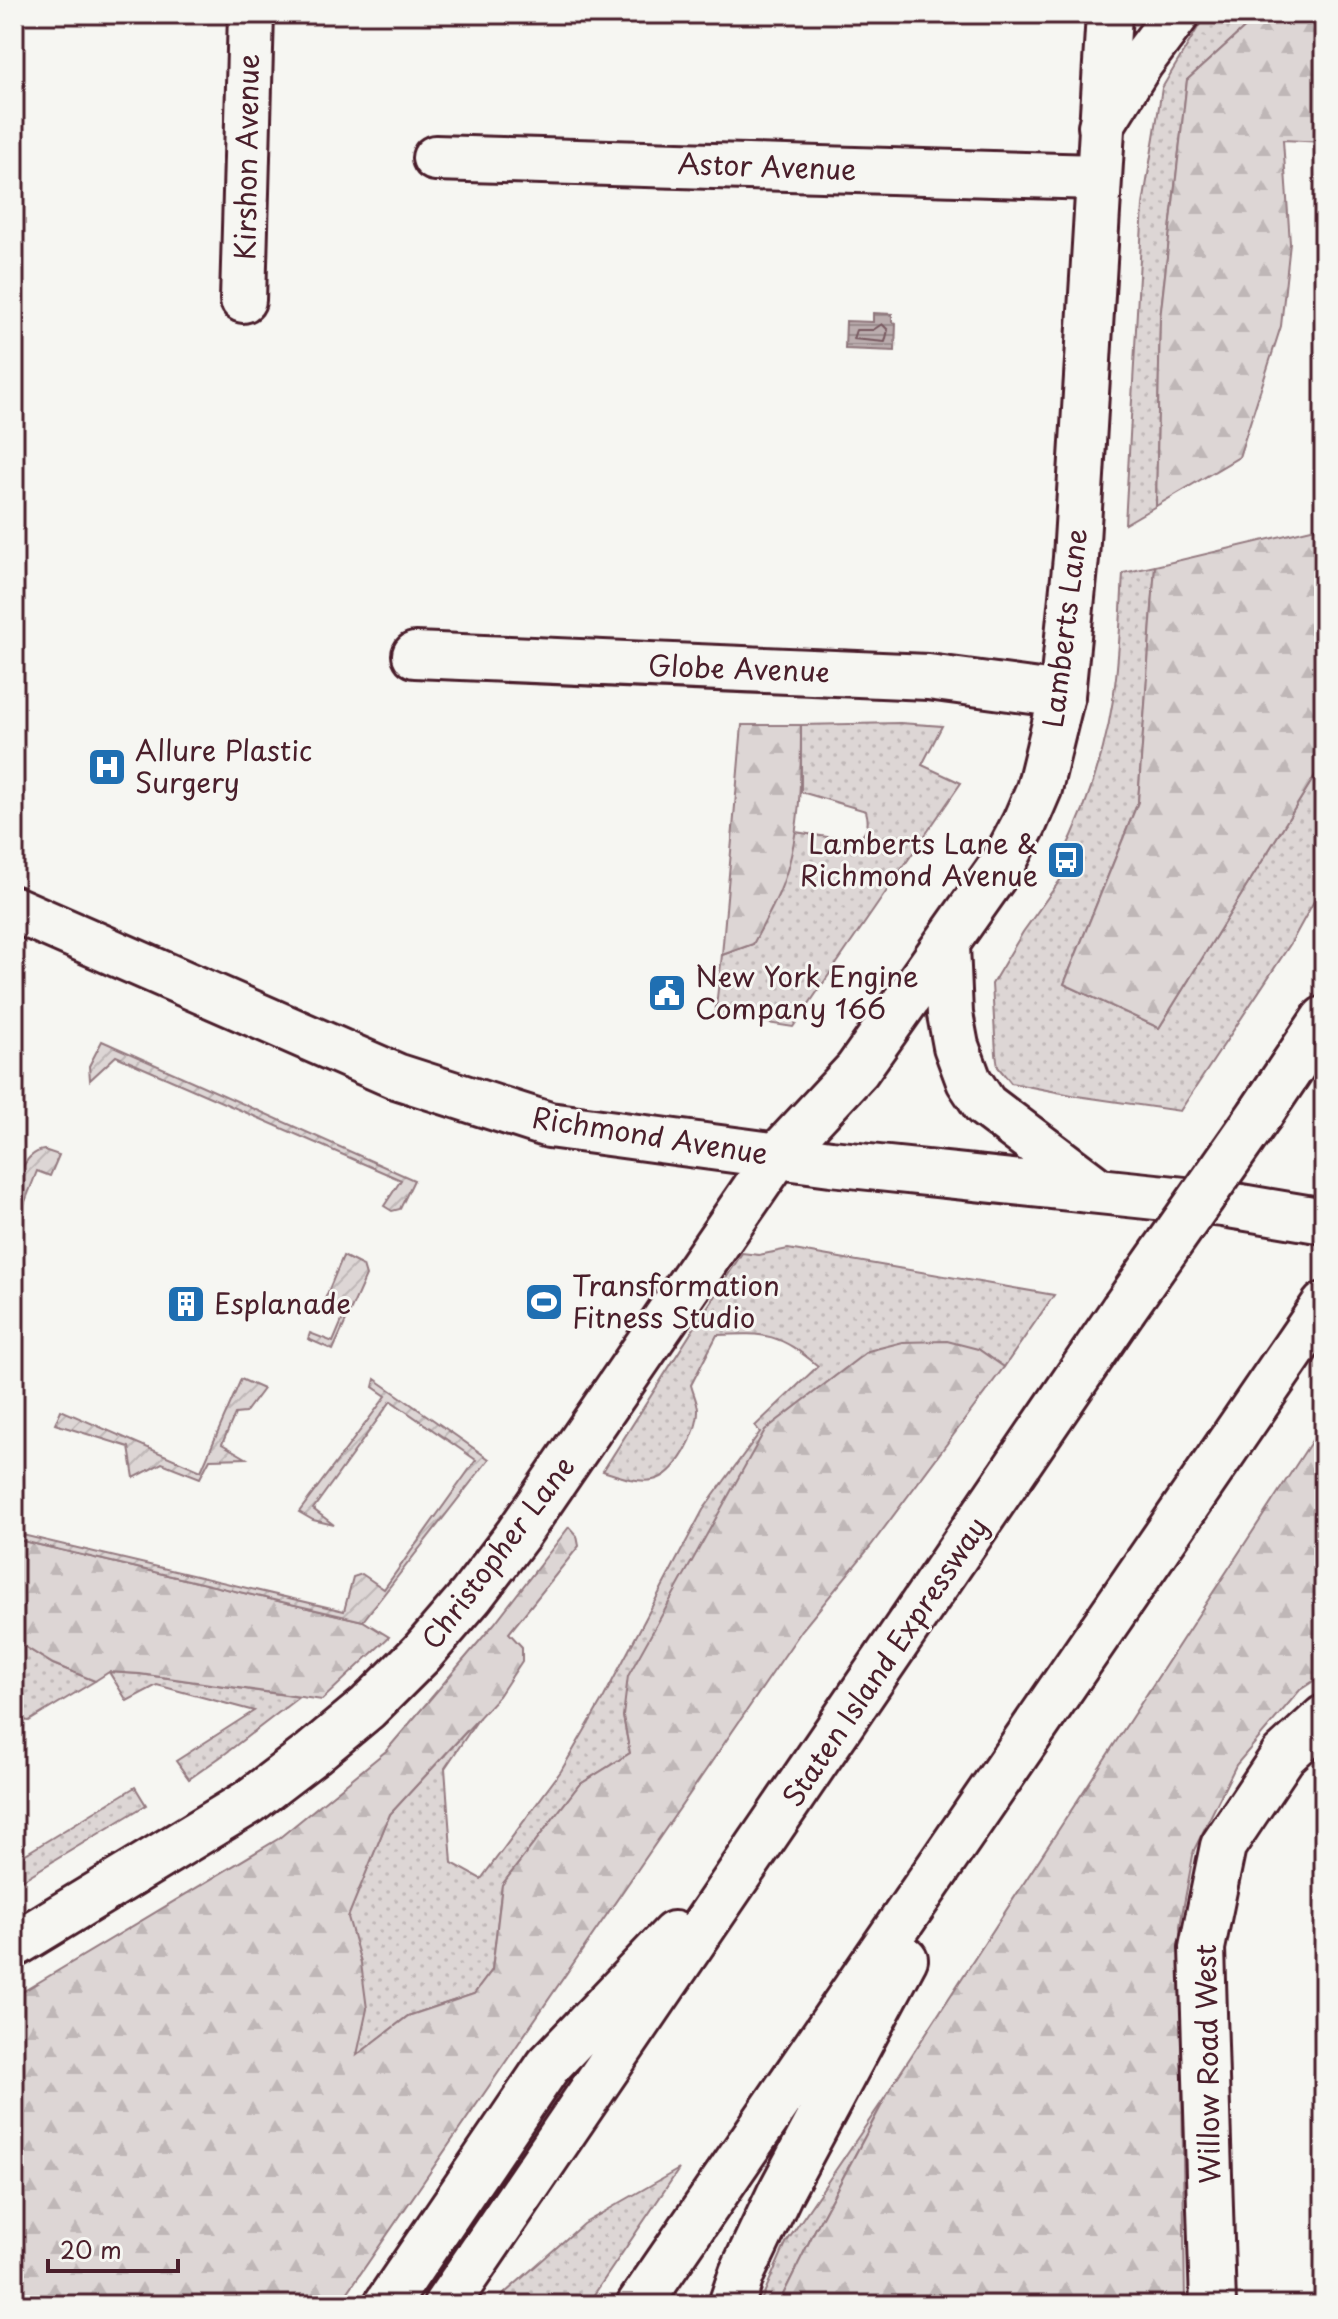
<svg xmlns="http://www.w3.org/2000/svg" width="1338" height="2319" font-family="'Playpen Sans',sans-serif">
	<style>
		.grass { fill: url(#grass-dots); stroke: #947a80; stroke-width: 2 }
		.forest { fill: url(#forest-firs); stroke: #947a80; stroke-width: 2 }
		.garden { fill: url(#garden-furrows); stroke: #947a80; stroke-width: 2 }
		.water { fill: url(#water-rules); stroke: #8e747a; stroke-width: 2 }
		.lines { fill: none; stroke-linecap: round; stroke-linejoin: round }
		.shore { stroke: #77585f; stroke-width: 2 }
		.minor-casing { stroke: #4a1f2b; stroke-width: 50 }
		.secondary-casing { stroke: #4a1f2b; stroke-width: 50 }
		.motorway-casing { stroke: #4a1f2b; stroke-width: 50 }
		.minor { stroke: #f6f6f2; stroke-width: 44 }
		.secondary { stroke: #f6f6f2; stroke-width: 44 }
		.motorway { stroke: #f6f6f2; stroke-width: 44 }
		.motorway-bridge-casing { stroke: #4a1f2b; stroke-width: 50; stroke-linecap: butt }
		.motorway-bridge { stroke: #f6f6f2; stroke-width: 44 }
		.labels { text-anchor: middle; stroke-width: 6; stroke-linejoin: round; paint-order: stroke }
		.street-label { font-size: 28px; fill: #4a1f2b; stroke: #f6f6f2 }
		.poi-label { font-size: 28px; fill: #4a1f2b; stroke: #f6f6f2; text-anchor: start }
	</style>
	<defs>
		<pattern id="grass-dots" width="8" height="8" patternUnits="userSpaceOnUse" patternTransform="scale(2)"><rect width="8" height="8" fill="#ddd6d5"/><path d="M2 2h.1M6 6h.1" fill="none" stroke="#bfb7b7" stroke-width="1.8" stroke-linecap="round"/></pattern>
		<pattern id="forest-firs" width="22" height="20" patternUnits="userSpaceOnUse" patternTransform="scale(2)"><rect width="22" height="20" fill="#ddd6d5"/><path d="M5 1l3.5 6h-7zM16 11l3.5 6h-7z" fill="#bfb7b7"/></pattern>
		<pattern id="garden-furrows" width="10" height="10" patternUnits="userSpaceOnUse" patternTransform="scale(2)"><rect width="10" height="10" fill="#ddd6d5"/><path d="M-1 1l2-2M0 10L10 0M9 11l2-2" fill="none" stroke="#bfb7b7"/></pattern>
		<pattern id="water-rules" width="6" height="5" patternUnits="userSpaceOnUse" patternTransform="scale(2)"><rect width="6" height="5" fill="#bbadae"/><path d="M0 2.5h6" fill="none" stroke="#9a8c8e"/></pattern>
	</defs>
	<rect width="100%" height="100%" fill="#f6f6f2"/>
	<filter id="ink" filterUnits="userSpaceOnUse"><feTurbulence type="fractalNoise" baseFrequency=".0125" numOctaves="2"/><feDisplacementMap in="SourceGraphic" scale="16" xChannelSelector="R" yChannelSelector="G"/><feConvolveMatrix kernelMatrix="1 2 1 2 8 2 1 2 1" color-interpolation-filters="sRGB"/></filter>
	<g filter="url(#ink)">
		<path class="grass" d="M 1206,14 L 1260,14 L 1187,80 L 1160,319 L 1156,506 L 1125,524 L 1143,205 L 1162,88 Z
			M 1155,566 L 1138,802 L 1064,984 L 1159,1028 L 1324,761 L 1324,883 L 1291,943 L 1180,1111 L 1077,1096 L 1011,1083 L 998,1067 L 996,1054 L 992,984 L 1023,932 L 1068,869 L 1059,863 C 1089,804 1109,743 1116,677 C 1120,642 1121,607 1123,573 Z
			M 900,723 L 942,726 L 922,765 L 961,783 L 793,1027 L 715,1015 L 722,955 L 753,944 L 780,890 L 795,832 L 853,841 C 867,836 870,825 866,811 L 801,792 L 801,725 Z
			M 788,1249 L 1054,1295 L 1004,1367 L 978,1349 L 623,1716 L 630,1753 L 579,1785 L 502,1885 L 492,1970 L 474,1994 L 408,2016 L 357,2056 L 347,1917 L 390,1814 L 479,1718 L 445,1768 L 452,1863 L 481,1879 L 561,1771 L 604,1697 L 703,1510 L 760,1432 L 755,1426 L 818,1366 C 778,1333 768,1333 717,1335 L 691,1385 C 693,1393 697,1401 698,1409 C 699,1432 676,1476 653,1480 C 636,1483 619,1476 603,1471 L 742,1253 L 759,1255 Z
			M 14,1640 L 53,1664 L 95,1681 L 29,1721 L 23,1720 L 14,1703 Z
			M 109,1672 L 140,1674 L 299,1697 L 226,1753 L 189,1779 L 176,1761 L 254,1711 L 157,1685 L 127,1701 Z
			M 135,1787 L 146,1805 L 14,1885 L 14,1861 Z
			M 888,2093 L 815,2230 L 778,2305 L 759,2305 L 786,2243 Z
			M 679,2169 L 587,2305 L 496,2305 L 505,2293 L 583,2224 Z"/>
		<path class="forest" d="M 1260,14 L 1324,14 L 1324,142 L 1283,140 L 1290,243 L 1281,326 L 1239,457 L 1156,506 L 1160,319 L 1187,80 Z
			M 1324,526 L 1324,761 L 1159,1028 L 1064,984 L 1138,802 L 1155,566 Z
			M 742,725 L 801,725 C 801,781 801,841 779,893 C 771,911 762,927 753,944 L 722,955 Z
			M 947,1341 L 978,1349 L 1004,1367 L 870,1547 L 802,1630 L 339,2305 L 14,2305 L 14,1997 L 278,1839 L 386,1751 L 494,1624 L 569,1527 L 577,1536 L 579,1546 L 509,1633 L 522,1647 L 522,1661 L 499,1696 L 390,1814 L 348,1917 L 361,1963 L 367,2009 L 357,2055 L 408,2016 L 474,1994 L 492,1970 L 502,1885 L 579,1785 L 630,1753 L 623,1716 L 628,1676 L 765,1430 L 868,1351 L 903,1342 Z
			M 1324,1422 L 1324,1674 L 1300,1690 L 1236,1765 L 1194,1850 L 1180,1926 L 1185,2305 L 778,2305 L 815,2230 L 893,2084 Z
			M 14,1539 L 363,1621 L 389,1637 L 322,1700 L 140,1674 L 109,1672 L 95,1681 L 53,1664 L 14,1640 Z"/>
		<path class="garden" d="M 102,1041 L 414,1180 L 400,1209 L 392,1211 L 384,1206 L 401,1180 L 116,1056 L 90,1080 L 89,1066 Z
			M 44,1150 L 59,1155 L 50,1176 L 37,1171 L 23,1207 L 14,1207 C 14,1188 21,1153 44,1150 Z
			M 343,1256 L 363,1266 L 366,1276 L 333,1350 L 308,1339 L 310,1333 L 333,1342 L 347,1309 L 325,1299 Z
			M 241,1379 L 263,1389 L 245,1413 L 235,1414 L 222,1444 L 246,1458 L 210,1459 L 200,1478 L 162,1463 L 134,1478 L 129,1447 L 55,1424 L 61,1410 L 201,1471 Z
			M 375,1379 L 489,1459 L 363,1621 L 14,1539 L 14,1533 L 344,1611 L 353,1577 L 362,1574 L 384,1589 L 476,1460 L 391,1401 L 313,1509 L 334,1525 L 313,1520 L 299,1512 L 386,1396 L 373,1387 Z"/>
		<path class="water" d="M 873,313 L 892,314 L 892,322 L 896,323 L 895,351 L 845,349 L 846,321 L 873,322 Z"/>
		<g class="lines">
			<path class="shore" d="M 882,324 L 888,330 L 885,342 L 853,339 L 856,330 L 873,330 Z"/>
			<g class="minor-casing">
				<path id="minor" d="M 435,158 L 1098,177
					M 243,300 L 251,14
					M 415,655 L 928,677 L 1062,695
					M 1213,2305 L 1202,1948 L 1223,1846 L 1283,1756 L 1324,1718"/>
			</g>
			<g class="secondary-casing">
				<path id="secondary" d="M 14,909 L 396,1076 L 549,1125 L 831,1163 L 1223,1204 L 1324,1221
					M 947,945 L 950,1014 L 956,1046 L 969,1081 L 985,1105 L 1099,1191
					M 14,1945 L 249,1802 L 313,1753 L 367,1708 L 422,1653 L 471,1596 L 518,1534 L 777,1156 L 857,1070 L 1004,862 L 1024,824 L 1039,789 L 1062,695 L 1076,558 L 1109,14"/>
			</g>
			<g class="motorway-casing">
				<path id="motorway" d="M 1101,126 L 1141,62 L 1177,14
					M 1261,1113 L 1324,1019
					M 386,2305 L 548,2066 L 674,1934
					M 446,2305 L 1123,1310
					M 639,2305 L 1324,1305
					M 731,2305 L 742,2273 L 780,2193 L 905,1959"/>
			</g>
			<use href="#minor" class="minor"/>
			<use href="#secondary" class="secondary"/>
			<use href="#motorway" class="motorway"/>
			<g class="motorway-bridge-casing">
				<path id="motorway-bridge" d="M 1123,1310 L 1261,1113"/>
			</g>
			<use href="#motorway-bridge" class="motorway-bridge"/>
		</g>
	</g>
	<defs>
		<g id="hospital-square" transform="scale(2)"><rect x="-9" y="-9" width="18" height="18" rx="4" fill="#1f6fb2" stroke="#f6f6f2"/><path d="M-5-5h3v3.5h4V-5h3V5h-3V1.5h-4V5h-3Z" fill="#fff"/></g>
		<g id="bus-square" transform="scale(2)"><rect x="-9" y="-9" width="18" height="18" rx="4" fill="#1f6fb2" stroke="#f6f6f2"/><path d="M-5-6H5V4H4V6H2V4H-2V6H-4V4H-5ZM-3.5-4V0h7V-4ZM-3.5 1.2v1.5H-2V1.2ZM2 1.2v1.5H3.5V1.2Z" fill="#fff"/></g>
		<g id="civic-square" transform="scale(2)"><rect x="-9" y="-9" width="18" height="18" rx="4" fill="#1f6fb2" stroke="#f6f6f2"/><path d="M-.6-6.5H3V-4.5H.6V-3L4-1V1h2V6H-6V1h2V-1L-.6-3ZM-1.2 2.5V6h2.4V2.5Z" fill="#fff"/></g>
		<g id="stadium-square" transform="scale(2)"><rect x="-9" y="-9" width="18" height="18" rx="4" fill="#1f6fb2" stroke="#f6f6f2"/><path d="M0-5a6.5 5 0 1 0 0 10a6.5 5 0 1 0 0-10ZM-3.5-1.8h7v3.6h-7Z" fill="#fff"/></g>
		<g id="building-square" transform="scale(2)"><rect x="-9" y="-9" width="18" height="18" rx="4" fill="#1f6fb2" stroke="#f6f6f2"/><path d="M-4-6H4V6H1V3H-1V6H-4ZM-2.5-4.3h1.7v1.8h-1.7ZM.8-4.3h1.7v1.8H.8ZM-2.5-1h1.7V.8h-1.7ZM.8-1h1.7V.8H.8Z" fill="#fff"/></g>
	</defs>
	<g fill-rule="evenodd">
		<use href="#hospital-square" x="107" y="767"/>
		<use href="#bus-square" x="1066" y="860"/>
		<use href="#civic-square" x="667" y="993"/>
		<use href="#stadium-square" x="544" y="1302"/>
		<use href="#building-square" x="186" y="1304"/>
	</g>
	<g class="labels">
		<g class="street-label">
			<text transform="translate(247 157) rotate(-89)" y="10">Kirshon Avenue</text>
			<text transform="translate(767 167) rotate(2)" y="10">Astor Avenue</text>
			<text transform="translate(1065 628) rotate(-83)" y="10">Lamberts Lane</text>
			<text transform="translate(739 669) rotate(2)" y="10">Globe Avenue</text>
			<text transform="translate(650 1136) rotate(9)" y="10">Richmond Avenue</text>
			<text transform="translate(498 1553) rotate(-53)" y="10">Christopher Lane</text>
			<text transform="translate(885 1662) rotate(-56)" y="10">Staten Island Expressway</text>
			<text transform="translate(1208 2064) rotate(-91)" y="10">Willow Road West</text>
		</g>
		<g class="poi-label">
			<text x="135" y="761">Allure Plastic<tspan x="135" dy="32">Surgery</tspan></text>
			<text x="1038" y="854" text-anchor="end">Lamberts Lane &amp;<tspan x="1038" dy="32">Richmond Avenue</tspan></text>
			<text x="695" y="987">New York Engine<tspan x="695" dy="32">Company 166</tspan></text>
			<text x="572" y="1296">Transformation<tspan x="572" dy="32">Fitness Studio</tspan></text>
			<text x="214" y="1314">Esplanade</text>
		</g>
	</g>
	<rect width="1338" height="2319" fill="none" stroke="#f6f6f2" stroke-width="48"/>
	<rect x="24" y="24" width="1290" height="2271" fill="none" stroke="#4a1f2b" stroke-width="3" filter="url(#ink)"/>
	<path d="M48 2259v12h130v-12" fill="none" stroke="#4a1f2b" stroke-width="4"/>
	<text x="60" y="2259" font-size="24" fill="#4a1f2b" stroke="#f6f6f2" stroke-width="6" paint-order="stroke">20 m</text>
</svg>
